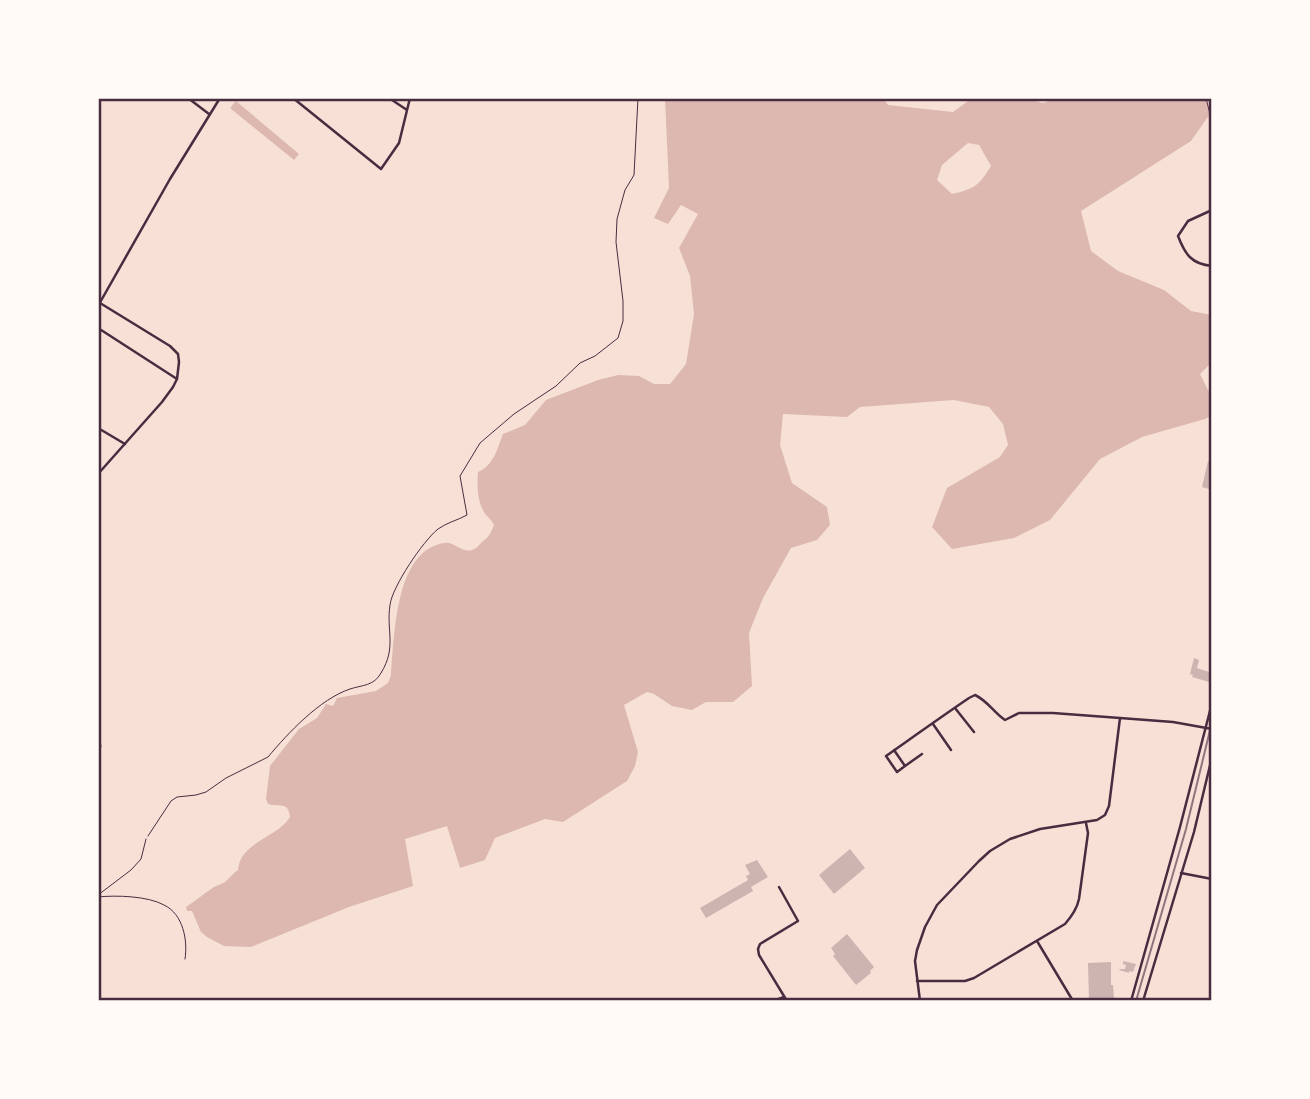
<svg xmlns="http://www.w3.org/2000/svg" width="1310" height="1099" font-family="Overpass,sans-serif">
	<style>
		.water { fill: #dcb8b0; fill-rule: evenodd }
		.building { fill: #ccb4b1 }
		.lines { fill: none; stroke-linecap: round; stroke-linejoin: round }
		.path { stroke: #4a2c40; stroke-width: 1 }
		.service { stroke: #4a2c40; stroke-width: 1 }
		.minor { stroke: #4a2c40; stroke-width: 2.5 }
		.tertiary { stroke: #4a2c40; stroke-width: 2.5 }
		.tram { stroke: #8f747c; stroke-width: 2 }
		.neatline { fill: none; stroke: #4a2c40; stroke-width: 2.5 }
	</style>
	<rect width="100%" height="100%" fill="#f7e1d7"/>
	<path class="water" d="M 665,98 L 883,98 L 888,105 L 953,112 L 972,98 L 1025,98 L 1043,103 L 1058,98 L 1206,98 L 1210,114 L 1191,141 L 1081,211 L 1091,251 L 1118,271 L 1164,290 L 1191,311 L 1212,315 L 1212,362 L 1200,374 L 1212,398 L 1212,415 L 1205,419 L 1142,437 L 1100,459 L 1050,520 L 1014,538 L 952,549 L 932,527 L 947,488 L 1000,457 L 1008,445 L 1003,424 L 989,407 L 954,400 L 860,407 L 847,417 L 783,414 L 780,445 L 792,483 L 827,507 L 830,525 L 817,540 L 791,548 L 763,598 L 749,633 L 752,686 L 733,702 L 706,702 L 692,710 L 672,706 L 654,694 L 647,692 L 624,705 L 638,752 L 635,766 L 627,781 L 563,822 L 545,819 L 495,838 L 485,860 L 460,868 L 447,826 L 405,839 L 413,886 L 349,907 L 251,947 L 224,946 L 207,937 L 201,932 L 192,911 L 187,911 L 186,907 C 195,901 205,893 214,887 C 218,885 222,884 225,882 C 230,878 233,873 238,870 C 240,842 277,838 290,817 C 288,800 279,808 268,804 L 266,799 L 270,766 L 299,729 L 317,718 L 326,704 L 333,706 L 337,698 L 376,691 L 388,683 L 391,675 C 394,640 395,570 428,549 C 434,546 442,542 449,543 C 457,545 465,554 474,549 C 477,548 479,545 482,542 C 489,537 491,533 494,525 C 492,520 487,517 484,512 C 477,500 477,485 478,472 C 494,465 497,449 503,434 L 525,425 L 546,400 L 598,380 L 618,375 L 639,376 L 654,384 L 670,384 L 686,364 L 694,314 L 690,276 L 679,248 L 698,214 L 681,205 L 668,224 L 654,218 L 669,188 ZM 968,143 L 979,145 L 991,166 C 979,186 974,189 952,194 L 937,180 L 942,165 Z
		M 236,101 L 299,154 L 294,160 L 230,108 Z"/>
	<path class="building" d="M 1208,461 L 1212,462 L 1212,490 L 1202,487 Z
		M 1194,658 L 1199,660 L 1197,668 L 1212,673 L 1209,682 L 1192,677 L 1193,675 L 1190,674 Z
		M 850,849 L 865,868 L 834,894 L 819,875 Z
		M 757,860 L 768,877 L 751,887 L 753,891 L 706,918 L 700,908 L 748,880 L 746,876 L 750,874 L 745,865 Z
		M 847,934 L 874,967 L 870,971 L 871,973 L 856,985 L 833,956 L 835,954 L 831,948 Z
		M 1123,961 L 1136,964 L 1133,972 L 1129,971 L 1129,973 L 1119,970 L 1120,969 L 1125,969 L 1126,965 L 1123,964 Z
		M 1111,962 L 1111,985 L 1113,985 L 1114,998 L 1097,999 L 1097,1001 L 1089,1001 L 1088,963 Z"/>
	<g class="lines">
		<path class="path" d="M 1206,98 L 1210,114
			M 98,726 L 101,747 L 98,751
			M 148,836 L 171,801 L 177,797 L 196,795 L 206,792 L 226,778 L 268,757 C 288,733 320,699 350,689 C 362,685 374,686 381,673 C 397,647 386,631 390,605 C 392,587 423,541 438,529 C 446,523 458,520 467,515 L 460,476 L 480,443 L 514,414 L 556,386 L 580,363 L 595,356 L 618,338 L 623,321 L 623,301 L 616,242 L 617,219 L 625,190 L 634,175 L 638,98"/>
		<path class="service" d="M 98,895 L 131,870 L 141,859 L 146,839
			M 98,897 C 116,895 148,896 164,905 C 183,914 188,940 185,959"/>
		<path class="minor" d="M 188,98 L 209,114
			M 293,98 L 381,169 L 399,143 L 410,98
			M 389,98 L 407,110
			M 1212,210 L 1188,221 L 1178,236 C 1185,254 1191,264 1212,266
			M 98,306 L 170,179 L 220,98
			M 98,328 L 177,379
			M 98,428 L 125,444
			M 98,474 L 162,402 L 173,387 L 177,379 L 179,362 L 178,354 L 170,346 L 100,303
			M 955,708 L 974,732
			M 933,724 L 951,750
			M 894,750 L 905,766 L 897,772 L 886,756 C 913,737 941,717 969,698 L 975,695 C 988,701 994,713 1005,720 L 1019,713 L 1053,713 L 1120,718
			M 905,766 L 922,754
			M 1181,873 L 1212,879
			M 779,887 L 798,921 L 760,944 L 758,949 L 759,955 L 787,1001
			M 1037,941 L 1073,1001
			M 917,981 L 965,981 L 974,978 L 1065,924 C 1072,916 1077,909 1079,899 L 1088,833 L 1086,823
			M 773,1001 L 784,997
			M 920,1001 L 915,961 L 917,950 L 925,927 L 937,905 L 979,861 L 990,851 L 1010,839 L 1040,829 L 1097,820 L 1105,815 L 1109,806 L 1120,718 L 1173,722 L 1212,729"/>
		<path class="tertiary" d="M 1131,1001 L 1180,827 L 1212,703
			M 1143,1001 L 1194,832 L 1212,757"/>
		<path class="tram" d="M 1136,1001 L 1186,829 L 1212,722"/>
	</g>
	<rect width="1310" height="1099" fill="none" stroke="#fffaf5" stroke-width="200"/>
	<rect x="100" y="100" width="1110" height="899" class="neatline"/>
</svg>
